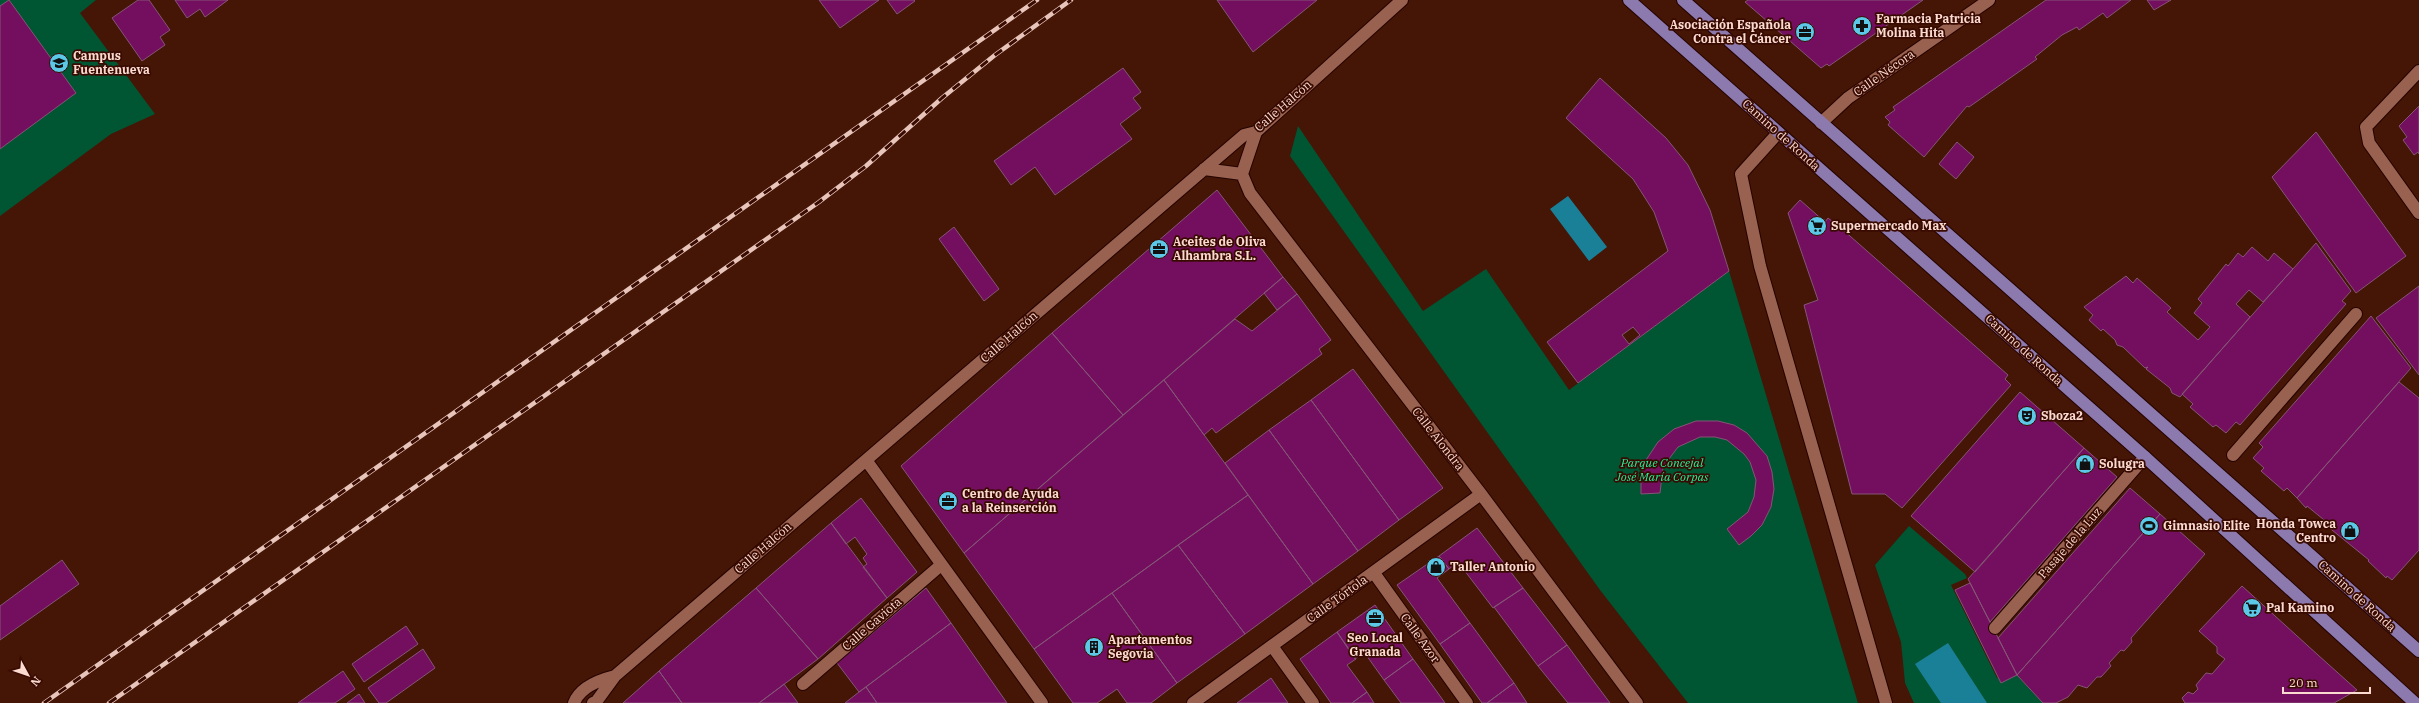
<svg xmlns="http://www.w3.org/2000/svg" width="2419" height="703" font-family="'IBM Plex Serif',serif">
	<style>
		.green { fill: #053 }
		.water { fill: #1a8098 }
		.building { fill: #740f5f; stroke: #845576; fill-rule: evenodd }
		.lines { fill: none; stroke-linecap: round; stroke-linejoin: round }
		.street-casing { stroke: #240300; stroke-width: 14 }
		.secondary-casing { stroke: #240300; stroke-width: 14 }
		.primary-casing { stroke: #240300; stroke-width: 14 }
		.street { stroke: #99614f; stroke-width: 12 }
		.secondary { stroke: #99614f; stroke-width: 12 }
		.primary { stroke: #8c79ae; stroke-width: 12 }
		.rail-casing { stroke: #e8c5bb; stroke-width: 4.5 }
		.rail { stroke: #390a00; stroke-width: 3; stroke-dasharray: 9; stroke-linecap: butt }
		.labels { text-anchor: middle; stroke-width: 3.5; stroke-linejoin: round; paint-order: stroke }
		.poi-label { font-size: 12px; font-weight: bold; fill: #fbdad0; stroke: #390a00; text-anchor: start }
		.street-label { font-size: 12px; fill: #fbdad0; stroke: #390a00 }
		.park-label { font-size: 12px; font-style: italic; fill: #27ec9a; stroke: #390a00 }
	</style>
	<rect width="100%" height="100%" fill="#451505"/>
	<path class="green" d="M 0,0 L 96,0 L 80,13 L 155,114 L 111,134 L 0,216 Z
		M 1298,126 L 1423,311 L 1486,269 L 1569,390 L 1729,271 L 1858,703 L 1688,703 L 1600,590 L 1290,156 Z
		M 1909,526 L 1965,574 L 1967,578 L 1951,585 L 1997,678 L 2013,671 L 2043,703 L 1914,703 L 1905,683 L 1901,642 L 1875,565 Z"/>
	<path class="water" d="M 1568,196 L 1607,247 L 1589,261 L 1550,209 Z
		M 1948,643 L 1987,703 L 1941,703 L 1915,664 Z"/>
	<path class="building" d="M 9,0 L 76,93 L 0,149 L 0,6 Z
		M 138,0 L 149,0 L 170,30 L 160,37 L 165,45 L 142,61 L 112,18 Z
		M 175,0 L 228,0 L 205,17 L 200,9 L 187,18 Z
		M 819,0 L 879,0 L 840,28 Z
		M 887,0 L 914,0 L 915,1 L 897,14 Z
		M 1217,0 L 1317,0 L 1253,52 Z
		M 1748,0 L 1923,0 L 1829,66 L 1827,64 L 1821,68 L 1745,2 Z
		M 2046,0 L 2131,0 L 2107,18 L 2103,13 L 2079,30 L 2077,27 L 2062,35 L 2035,57 L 2037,59 L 1969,107 L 1967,106 L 1924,157 L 1888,125 L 1890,122 L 1885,117 L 1895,110 L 1893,107 Z
		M 2147,0 L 2171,0 L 2154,10 Z
		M 1123,68 L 1141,92 L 1133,98 L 1141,108 L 1120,124 L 1132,139 L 1055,195 L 1035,167 L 1011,185 L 994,161 Z
		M 1600,78 L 1666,138 L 1688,165 L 1710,210 L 1729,271 L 1578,383 L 1547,342 L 1668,251 L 1654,212 L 1633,179 L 1566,118 ZM 1633,327 L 1640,335 L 1629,344 L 1622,335 Z
		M 2419,106 L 2419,154 L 2418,152 L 2414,155 L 2403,140 L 2407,137 L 2399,126 Z
		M 2316,132 L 2406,256 L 2356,293 L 2272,177 Z
		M 1957,142 L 1974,157 L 1956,179 L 1939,164 Z
		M 1217,190 L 1283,277 L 1123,415 L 1052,333 Z
		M 1800,200 L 1825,222 L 1828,218 L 1842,229 L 2008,375 L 2005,379 L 2011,385 L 1902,508 L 1885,494 L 1852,494 L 1804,305 L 1818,300 L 1788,213 Z
		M 954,227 L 999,289 L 984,301 L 939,239 Z
		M 2316,243 L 2351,291 L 2342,301 L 2346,304 L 2240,425 L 2236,422 L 2226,433 L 2216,425 L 2213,427 L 2190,407 L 2193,404 L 2182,394 Z
		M 2252,247 L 2268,261 L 2274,253 L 2293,269 L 2263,302 L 2249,290 L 2236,304 L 2250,317 L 2180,397 L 2172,393 L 2170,388 L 2146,369 L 2148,367 L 2145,368 L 2123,347 L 2117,345 L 2115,340 L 2103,329 L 2101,331 L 2089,320 L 2093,315 L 2084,307 L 2126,276 L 2133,283 L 2137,278 L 2171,308 L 2167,312 L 2198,340 L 2210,327 L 2194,313 L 2202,303 L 2198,299 L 2226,264 L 2228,266 L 2238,253 L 2243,257 Z
		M 1283,277 L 1297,294 L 1277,310 L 1264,293 Z
		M 2419,286 L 2419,375 L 2376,318 Z
		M 1297,294 L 1331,340 L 1319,349 L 1322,354 L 1216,433 L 1212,428 L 1204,435 L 1164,380 L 1235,319 L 1252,331 Z
		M 2371,316 L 2411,368 L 2297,498 L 2287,488 L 2284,491 L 2261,471 L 2264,468 L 2253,458 L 2263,447 L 2259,443 Z
		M 1052,333 L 1123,415 L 964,553 L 901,466 Z
		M 1353,369 L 1443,488 L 1399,520 L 1311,400 Z
		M 1164,380 L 1248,495 L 1034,649 L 964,553 Z
		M 2399,382 L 2419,398 L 2419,550 L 2392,580 L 2387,576 L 2386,578 L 2368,561 L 2369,560 L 2327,526 L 2329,524 L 2307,506 L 2306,508 L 2297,498 Z
		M 2020,392 L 2084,448 L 1975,572 L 1911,516 Z
		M 1311,400 L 1399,520 L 1358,551 L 1269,430 Z
		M 1696,421 L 1718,421 L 1734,425 L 1747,433 L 1767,456 L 1772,472 L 1774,489 L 1771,507 L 1762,525 L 1751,536 L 1739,545 L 1727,529 L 1748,512 L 1754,497 L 1756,480 L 1750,462 L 1744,454 L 1727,440 L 1715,437 L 1700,437 L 1678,447 L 1663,467 L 1660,493 L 1641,494 L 1641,478 L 1646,460 L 1658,442 L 1674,429 Z
		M 1269,430 L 1358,551 L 1313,584 L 1225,463 Z
		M 2084,448 L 2117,477 L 1990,622 L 1968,579 Z
		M 2130,488 L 2160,514 L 2017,675 L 1998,638 Z
		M 1248,495 L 1313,584 L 1245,634 L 1178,545 Z
		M 861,498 L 917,572 L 887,598 L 863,567 L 867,564 L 863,558 L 867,554 L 855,537 L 846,544 L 831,523 Z
		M 2160,514 L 2205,554 L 2131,638 L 2132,642 L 2124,651 L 2121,650 L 2109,663 L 2111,666 L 2101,677 L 2097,677 L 2087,688 L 2078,685 L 2068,697 L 2056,703 L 2043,703 L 2017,675 Z
		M 831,523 L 887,598 L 818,659 L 756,588 Z
		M 1477,528 L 1523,588 L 1493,608 L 1458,562 L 1449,569 L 1439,556 Z
		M 1178,545 L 1245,634 L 1177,683 L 1112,593 Z
		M 1439,556 L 1449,569 L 1437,578 L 1470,623 L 1440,644 L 1397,585 Z
		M 62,560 L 79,584 L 0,640 L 0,606 Z
		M 1970,583 L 2017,675 L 2001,683 L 1955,590 Z
		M 2242,586 L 2318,655 L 2357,690 L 2334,703 L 2185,703 L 2182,698 L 2188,692 L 2193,694 L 2198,689 L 2196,685 L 2206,673 L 2212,674 L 2225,659 L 2217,653 L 2217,647 L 2199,631 Z
		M 756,588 L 818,659 L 759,703 L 682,703 L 659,671 Z
		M 926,588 L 951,623 L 859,692 L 837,663 Z
		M 1523,588 L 1567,645 L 1538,666 L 1494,607 Z
		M 1112,593 L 1177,683 L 1151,703 L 1127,703 L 1117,689 L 1097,703 L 1073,703 L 1034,649 Z
		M 1375,605 L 1413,659 L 1384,680 L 1364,652 L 1355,659 L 1337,632 Z
		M 951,623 L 1007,703 L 877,703 L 866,687 Z
		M 1470,623 L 1514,683 L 1487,703 L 1482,703 L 1440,644 Z
		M 406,626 L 418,644 L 364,682 L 352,664 Z
		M 1337,632 L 1356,659 L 1347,665 L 1367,692 L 1352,703 L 1331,703 L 1300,659 Z
		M 1567,645 L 1589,675 L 1610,703 L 1568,703 L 1538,666 Z
		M 423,649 L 435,668 L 386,703 L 379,703 L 368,688 Z
		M 1413,659 L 1435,689 L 1445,703 L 1401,703 L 1384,680 Z
		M 343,671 L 355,689 L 335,703 L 298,703 Z
		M 659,671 L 682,703 L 623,703 Z
		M 1271,678 L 1288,703 L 1237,703 Z
		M 1514,683 L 1527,703 L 1487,703 Z
		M 784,684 L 798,703 L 759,703 L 779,688 Z
		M 866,687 L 877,703 L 845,703 L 859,692 Z
		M 1367,692 L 1374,703 L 1352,703 Z
		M 359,694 L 365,703 L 347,703 Z"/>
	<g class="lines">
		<g class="street-casing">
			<path id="street" d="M 1821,123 L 1848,98 L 1989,0
				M 1778,133 L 1741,174 L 1760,266 L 1886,703
				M 2233,455 L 2356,314
				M 1374,573 L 1467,703
				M 1995,628 L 2145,457
				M 1272,646 L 1313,703
				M 803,684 L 941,565"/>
		</g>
		<g class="secondary-casing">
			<path id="secondary" d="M 2419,71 L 2366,127 L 2369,143 L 2419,213
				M 1256,132 L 1242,174 L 1250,193 L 1481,494 L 1637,703
				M 1204,169 L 1242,174
				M 866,460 L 1042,703
				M 574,703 C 580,687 599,680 615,676
				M 593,703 L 596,702 L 615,676 L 1244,135 L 1256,132 L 1402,0
				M 1193,703 L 1481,494"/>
		</g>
		<g class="primary-casing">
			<path id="primary" d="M 1629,0 L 2145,457 L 2415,703
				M 1683,0 L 2419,651"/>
		</g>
		<use href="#street" class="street"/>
		<use href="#secondary" class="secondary"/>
		<use href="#primary" class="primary"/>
		<g class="rail-casing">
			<path id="rail" d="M 44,703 L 1037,0
				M 109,703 L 819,202 L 866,166 L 942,98 L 995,55 L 1071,0"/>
		</g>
		<use href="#rail" class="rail"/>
	</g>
	<defs>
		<g id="pharmacy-disc" transform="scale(1)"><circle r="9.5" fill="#5ac8e6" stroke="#390a00"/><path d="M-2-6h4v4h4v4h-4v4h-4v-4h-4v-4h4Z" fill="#111"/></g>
		<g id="office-disc" transform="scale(1)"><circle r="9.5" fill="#5ac8e6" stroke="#390a00"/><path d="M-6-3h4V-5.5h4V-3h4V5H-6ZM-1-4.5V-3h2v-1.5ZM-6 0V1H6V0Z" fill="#111"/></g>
		<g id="university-disc" transform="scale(1)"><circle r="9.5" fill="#5ac8e6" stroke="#390a00"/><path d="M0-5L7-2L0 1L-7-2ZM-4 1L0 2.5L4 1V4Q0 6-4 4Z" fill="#111"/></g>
		<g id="supermarket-disc" transform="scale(1)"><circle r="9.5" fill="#5ac8e6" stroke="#390a00"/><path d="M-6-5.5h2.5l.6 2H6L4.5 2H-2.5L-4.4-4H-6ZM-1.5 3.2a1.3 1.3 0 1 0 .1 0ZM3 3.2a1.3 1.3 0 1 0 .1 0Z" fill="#111"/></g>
		<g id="theatre-disc" transform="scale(1)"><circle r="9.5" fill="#5ac8e6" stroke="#390a00"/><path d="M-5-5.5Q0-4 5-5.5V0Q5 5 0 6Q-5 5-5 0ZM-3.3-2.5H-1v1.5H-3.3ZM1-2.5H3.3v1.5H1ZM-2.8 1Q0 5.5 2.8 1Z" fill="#111"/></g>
		<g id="shop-disc" transform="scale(1)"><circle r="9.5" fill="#5ac8e6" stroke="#390a00"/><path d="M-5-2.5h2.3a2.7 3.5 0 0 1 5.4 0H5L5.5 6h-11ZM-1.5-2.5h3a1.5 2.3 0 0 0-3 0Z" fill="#111"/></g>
		<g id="stadium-disc" transform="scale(1)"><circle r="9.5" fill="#5ac8e6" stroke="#390a00"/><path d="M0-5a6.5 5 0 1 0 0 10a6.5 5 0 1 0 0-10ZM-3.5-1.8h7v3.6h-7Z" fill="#111"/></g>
		<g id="building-disc" transform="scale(1)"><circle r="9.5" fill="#5ac8e6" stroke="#390a00"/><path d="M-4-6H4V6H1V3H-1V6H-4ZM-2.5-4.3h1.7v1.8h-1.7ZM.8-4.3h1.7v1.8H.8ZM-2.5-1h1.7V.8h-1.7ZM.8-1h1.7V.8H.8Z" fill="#111"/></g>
	</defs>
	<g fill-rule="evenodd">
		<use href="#pharmacy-disc" x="1862" y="26"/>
		<use href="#office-disc" x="1805" y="32"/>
		<use href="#university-disc" x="59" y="63"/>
		<use href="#supermarket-disc" x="1817" y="226"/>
		<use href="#office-disc" x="1159" y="249"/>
		<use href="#theatre-disc" x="2027" y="416"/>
		<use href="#shop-disc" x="2085" y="464"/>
		<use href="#office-disc" x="948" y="501"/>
		<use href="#stadium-disc" x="2149" y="526"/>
		<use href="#shop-disc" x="2350" y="531"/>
		<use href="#shop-disc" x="1436" y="567"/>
		<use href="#supermarket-disc" x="2252" y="608"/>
		<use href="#office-disc" x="1375" y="618"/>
		<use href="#building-disc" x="1094" y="647"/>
	</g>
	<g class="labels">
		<g class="poi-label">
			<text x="1876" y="23">Farmacia Patricia<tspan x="1876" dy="14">Molina Hita</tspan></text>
			<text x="1791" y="29" text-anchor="end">Asociación Española<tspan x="1791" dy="14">Contra el Cáncer</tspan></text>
			<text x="73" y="60">Campus<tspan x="73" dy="14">Fuentenueva</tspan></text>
			<text x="1831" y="230">Supermercado Max</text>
			<text x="1173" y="246">Aceites de Oliva<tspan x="1173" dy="14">Alhambra S.L.</tspan></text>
			<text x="2041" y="420">Sboza2</text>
			<text x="2099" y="468">Solugra</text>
			<text x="962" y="498">Centro de Ayuda<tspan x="962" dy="14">a la Reinserción</tspan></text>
			<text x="2336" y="528" text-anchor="end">Honda Towca<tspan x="2336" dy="14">Centro</tspan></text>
			<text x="2163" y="530">Gimnasio Elite</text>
			<text x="1450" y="571">Taller Antonio</text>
			<text x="2266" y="612">Pal Kamino</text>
			<text x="1375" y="642" text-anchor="middle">Seo Local<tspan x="1375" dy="14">Granada</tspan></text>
			<text x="1108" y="644">Apartamentos<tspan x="1108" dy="14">Segovia</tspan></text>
		</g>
		<g class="street-label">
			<text transform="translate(1884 73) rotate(-35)" y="4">Calle Nécora</text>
			<text transform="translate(1283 106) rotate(-41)" y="4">Calle Halcón</text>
			<text transform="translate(1781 135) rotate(42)" y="4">Camino de Ronda</text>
			<text transform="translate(1009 337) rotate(-41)" y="4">Calle Halcón</text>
			<text transform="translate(2024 350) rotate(42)" y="4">Camino de Ronda</text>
			<text transform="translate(1438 439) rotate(52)" y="4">Calle Alondra</text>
			<text transform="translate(2070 543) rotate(-49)" y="4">Pasaje de la Luz</text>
			<text transform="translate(763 548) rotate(-41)" y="4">Calle Halcón</text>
			<text transform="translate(2357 596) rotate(42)" y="4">Camino de Ronda</text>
			<text transform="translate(1337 599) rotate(-36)" y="4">Calle Tórtola</text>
			<text transform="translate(872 624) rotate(-41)" y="4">Calle Gaviota</text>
			<text transform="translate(1420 638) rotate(54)" y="4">Calle Azor</text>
		</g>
		<g class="park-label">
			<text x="1662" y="467">Parque Concejal<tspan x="1662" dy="14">José María Corpas</tspan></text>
		</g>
	</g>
	<g transform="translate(28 675) rotate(130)" stroke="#390a00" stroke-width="3" paint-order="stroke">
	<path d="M0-3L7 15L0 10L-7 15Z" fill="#fbdad0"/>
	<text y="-6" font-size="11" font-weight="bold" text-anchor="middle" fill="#fbdad0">N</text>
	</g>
	<path d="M2283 687v6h87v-6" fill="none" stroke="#fbdad0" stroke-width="2"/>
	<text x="2289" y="687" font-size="12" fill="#fbdad0" stroke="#390a00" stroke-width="3" paint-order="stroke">20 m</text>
</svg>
